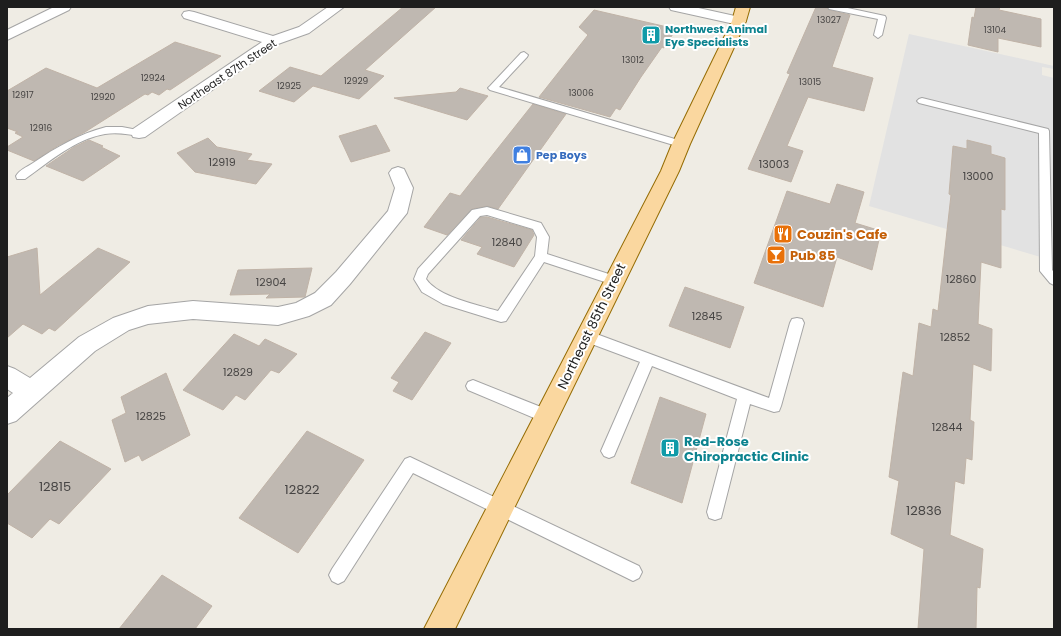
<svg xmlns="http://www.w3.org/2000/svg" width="1061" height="636" font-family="Poppins,sans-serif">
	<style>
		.parking { fill: #e2e2e2; fill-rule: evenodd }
		.building { fill: #bfb8b1; stroke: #c0b3a7 }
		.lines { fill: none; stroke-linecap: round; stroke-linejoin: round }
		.service-casing { stroke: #a5a5a5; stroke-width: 2 }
		.minor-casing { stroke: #a5a5a5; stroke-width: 2 }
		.primary-casing { stroke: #956c03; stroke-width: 2 }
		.service { fill: #fff; fill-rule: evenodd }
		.minor { fill: #fff; fill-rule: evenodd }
		.primary { fill: #fad79f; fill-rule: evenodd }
		.labels { text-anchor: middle; stroke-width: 4; stroke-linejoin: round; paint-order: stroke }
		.far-number-label { font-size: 9px; fill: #464443 }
		.far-culture-label { font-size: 11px; font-weight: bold; fill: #0d838f; stroke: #fff; text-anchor: start }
		.far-street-label { font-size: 11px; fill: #1e1e1e; stroke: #fff }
		.far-shop-label { font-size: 11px; font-weight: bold; fill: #366cbe; stroke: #fff; text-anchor: start }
		.number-label { font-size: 11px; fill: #464443 }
		.food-label { font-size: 13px; font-weight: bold; fill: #c56008; stroke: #fff; text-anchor: start }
		.street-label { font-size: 13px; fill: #1e1e1e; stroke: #fff }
		.culture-label { font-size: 13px; font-weight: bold; fill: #0d838f; stroke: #fff; text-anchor: start }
		.near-number-label { font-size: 13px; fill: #464443 }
	</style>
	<rect width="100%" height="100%" fill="#efece4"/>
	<path class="parking" d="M 909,34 L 1054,66 L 1054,69 L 1042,67 L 1042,75 L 1054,78 L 1054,261 L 869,206 ZM 967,140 L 991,146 L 991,154 L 1005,158 L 1005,210 L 949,194 L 953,146 L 967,149 Z"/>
	<path class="building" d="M 403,7 L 436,7 L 365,70 L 384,76 L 359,99 L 313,86 L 294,102 L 259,91 L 290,67 L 321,76 Z
		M 816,7 L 827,8 L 829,10 L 850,15 L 832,67 L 873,78 L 864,111 L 808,97 L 787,146 L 803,151 L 791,182 L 748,169 L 790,74 L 787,73 Z
		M 976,7 L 1000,7 L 999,10 L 1041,19 L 1041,47 L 998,38 L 998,52 L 968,45 L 972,17 L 974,18 Z
		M 594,10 L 676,29 L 664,48 L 662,47 L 641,77 L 620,110 L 616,108 L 610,117 L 539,97 L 588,35 L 579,27 Z
		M 175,42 L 221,56 L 170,90 L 167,89 L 159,95 L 152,92 L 148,95 L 145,94 L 85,132 L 59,145 L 34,161 L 7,150 L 7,147 L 23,137 L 15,133 L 18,132 L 7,128 L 7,91 L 46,68 L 97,88 Z
		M 460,88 L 488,96 L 467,120 L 394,98 L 456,92 Z
		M 533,104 L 566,114 L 498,209 L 487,206 L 472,209 L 447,235 L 424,227 L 450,193 L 460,196 Z
		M 376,125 L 390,151 L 351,162 L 339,136 Z
		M 208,138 L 217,147 L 252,154 L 247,160 L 272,164 L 256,184 L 195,172 L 177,153 Z
		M 89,140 L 103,146 L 101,147 L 120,156 L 83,181 L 46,166 L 74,147 Z
		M 967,140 L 991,146 L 991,154 L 1005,158 L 1005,210 L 1001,209 L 1001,268 L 981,262 L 978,324 L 992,329 L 991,371 L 973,364 L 970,420 L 974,422 L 972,460 L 966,458 L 964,484 L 955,481 L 950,535 L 983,549 L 980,588 L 977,587 L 976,629 L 918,629 L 924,549 L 891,534 L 899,481 L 889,477 L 903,372 L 913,376 L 919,323 L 931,327 L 933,309 L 938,311 L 951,195 L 949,194 L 953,146 L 967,149 Z
		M 837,184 L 864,192 L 855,223 L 881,231 L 872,270 L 837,257 L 823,307 L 754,283 L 787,191 L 830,204 Z
		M 481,217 L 487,217 L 532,230 L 534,235 L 514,267 L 477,254 L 482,247 L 461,240 Z
		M 37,248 L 40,295 L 98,248 L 130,262 L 55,331 L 49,328 L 42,334 L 23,324 L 7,338 L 7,257 Z
		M 312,268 L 305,297 L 266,298 L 270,294 L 230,295 L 238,270 Z
		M 685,287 L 744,307 L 730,348 L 669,326 Z
		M 425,332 L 451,343 L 412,400 L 393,391 L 399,382 L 391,378 Z
		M 234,334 L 259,346 L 265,339 L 297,354 L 279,373 L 271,370 L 245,400 L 236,395 L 223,410 L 183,390 Z
		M 166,373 L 190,435 L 142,461 L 139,455 L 125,462 L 112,420 L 126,413 L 121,397 Z
		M 660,397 L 706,414 L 682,503 L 631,483 Z
		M 307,431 L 364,460 L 298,553 L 239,518 Z
		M 60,441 L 111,469 L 59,524 L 50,519 L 32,538 L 7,523 L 7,495 Z
		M 162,575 L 212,606 L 195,629 L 119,629 Z"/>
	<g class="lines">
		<g class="service-casing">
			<path id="service" d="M 828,7 L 843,7 L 885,16 L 886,18 L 882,35 L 878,38 L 874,35 L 878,19 L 829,9 Z
				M 524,52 L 528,55 L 527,57 L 499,87 L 685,142 L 686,144 L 681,147 L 677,146 L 490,90 L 488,88 L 490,86 L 521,53 Z
				M 922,98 L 1048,129 L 1049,131 L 1052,270 L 1054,272 L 1054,285 L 1050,283 L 1040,271 L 1039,133 L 919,103 L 917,101 L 919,99 Z
				M 106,127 L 122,127 L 143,131 L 144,133 L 139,136 C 128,134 117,132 105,134 C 75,139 49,162 25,179 L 17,179 L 16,176 C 19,170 27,167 33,163 C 57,147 79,134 106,127 Z
				M 487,207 L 541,223 L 549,237 L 547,254 L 618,277 L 620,280 L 618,283 L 614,285 L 544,262 L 506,321 L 501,322 L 443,304 L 422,292 L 414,279 L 418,269 L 472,210 ZM 487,215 L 533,229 L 537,237 L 535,256 L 498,311 C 478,305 438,297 426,279 L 428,274 L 480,216 Z
				M 797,318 L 802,319 L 804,323 L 781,406 L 779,411 L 774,412 L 750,404 L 721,518 L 715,520 L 709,518 L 707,512 L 737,399 L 652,366 L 614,456 L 609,458 L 604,456 L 601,451 L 640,362 L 581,340 L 579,336 L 581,332 L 586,331 L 591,332 L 769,398 L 790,323 L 792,319 Z
				M 473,380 L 551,411 L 553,416 L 551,421 L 546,423 L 468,390 L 466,386 L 468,382 Z
				M 410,457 L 639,566 L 642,572 L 639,578 L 633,581 L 627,578 L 413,473 L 344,581 L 338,584 L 332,581 L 329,575 L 332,569 L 405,459 Z"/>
		</g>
		<g class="minor-casing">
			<path id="minor" d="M 54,7 L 71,7 L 69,10 L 7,40 L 7,30 Z
				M 328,7 L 344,7 L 309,33 L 278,44 L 145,137 L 139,138 L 133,137 L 131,133 L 133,129 L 262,42 L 184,18 L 182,15 L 184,12 L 189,11 L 194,12 L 273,36 L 299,27 Z
				M 669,7 L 694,7 L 744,18 L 746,21 L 744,24 L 739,25 L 671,10 Z
				M 398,167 L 404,169 L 413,188 L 407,213 L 350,284 L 331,305 L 309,316 L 278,325 L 193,319 L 148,324 L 129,330 L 95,351 L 16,421 L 7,424 L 7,398 L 13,393 L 7,389 L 7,366 L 15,369 L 30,378 L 79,337 L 113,318 L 148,306 L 193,301 L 278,307 L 296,303 L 315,293 L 336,272 L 388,211 L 395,188 L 389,173 L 392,169 Z"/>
		</g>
		<g class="primary-casing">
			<path id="primary" d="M 736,7 L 750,7 L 746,21 L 690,144 L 679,171 L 455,629 L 424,629 L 661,171 L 672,144 L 732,21 Z"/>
		</g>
		<use href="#service" class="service"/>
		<use href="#minor" class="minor"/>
		<use href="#primary" class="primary"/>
	</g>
	<defs>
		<g id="building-square" transform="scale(1)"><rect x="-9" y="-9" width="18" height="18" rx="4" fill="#0f9aa8" stroke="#fff"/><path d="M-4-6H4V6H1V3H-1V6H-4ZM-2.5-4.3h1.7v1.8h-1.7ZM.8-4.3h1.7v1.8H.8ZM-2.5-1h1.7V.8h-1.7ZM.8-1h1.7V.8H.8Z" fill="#fff"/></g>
		<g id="shop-square" transform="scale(1)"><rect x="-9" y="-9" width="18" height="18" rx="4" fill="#3f7fe0" stroke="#fff"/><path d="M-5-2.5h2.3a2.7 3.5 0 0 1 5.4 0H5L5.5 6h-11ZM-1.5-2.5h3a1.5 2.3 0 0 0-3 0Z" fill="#fff"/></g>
		<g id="restaurant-square" transform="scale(1)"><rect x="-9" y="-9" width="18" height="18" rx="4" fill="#e8710a" stroke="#fff"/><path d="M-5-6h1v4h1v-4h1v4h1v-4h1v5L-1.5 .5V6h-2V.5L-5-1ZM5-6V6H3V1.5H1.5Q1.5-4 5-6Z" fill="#fff"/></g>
		<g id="bar-square" transform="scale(1)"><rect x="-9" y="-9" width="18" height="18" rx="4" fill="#e8710a" stroke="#fff"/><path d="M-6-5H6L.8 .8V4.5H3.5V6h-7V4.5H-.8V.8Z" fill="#fff"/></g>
	</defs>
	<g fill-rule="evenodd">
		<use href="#building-square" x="651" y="35"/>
		<use href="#shop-square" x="522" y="155"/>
		<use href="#restaurant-square" x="783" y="234"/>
		<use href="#bar-square" x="776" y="255"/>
		<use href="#building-square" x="670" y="448"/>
	</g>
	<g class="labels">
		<g class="far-number-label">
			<text x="829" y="23">13027</text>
			<text x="995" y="33">13104</text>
			<text x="633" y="63">13012</text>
			<text x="153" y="81">12924</text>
			<text x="356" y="84">12929</text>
			<text x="810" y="85">13015</text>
			<text x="289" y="89">12925</text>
			<text x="581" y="96">13006</text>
			<text x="23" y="98">12917</text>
			<text x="103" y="100">12920</text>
			<text x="41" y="131">12916</text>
		</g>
		<g class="far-culture-label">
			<text x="665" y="33">Northwest Animal<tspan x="665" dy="13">Eye Specialists</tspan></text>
		</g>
		<g class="far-street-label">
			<text transform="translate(227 74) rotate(-34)" y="4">Northeast 87th Street</text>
		</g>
		<g class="far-shop-label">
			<text x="536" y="159">Pep Boys</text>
		</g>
		<g class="number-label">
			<text x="222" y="166">12919</text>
			<text x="774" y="168">13003</text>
			<text x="978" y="180">13000</text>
			<text x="507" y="246">12840</text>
			<text x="961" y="283">12860</text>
			<text x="271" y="286">12904</text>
			<text x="707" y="320">12845</text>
			<text x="955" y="341">12852</text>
			<text x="238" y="376">12829</text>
			<text x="151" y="420">12825</text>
			<text x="947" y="431">12844</text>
		</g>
		<g class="food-label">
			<text x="797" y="239">Couzin's Cafe</text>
			<text x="790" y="260">Pub 85</text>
		</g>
		<g class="street-label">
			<text transform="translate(591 326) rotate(-64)" y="5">Northeast 85th Street</text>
		</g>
		<g class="culture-label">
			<text x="684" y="446">Red-Rose<tspan x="684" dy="15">Chiropractic Clinic</tspan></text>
		</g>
		<g class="near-number-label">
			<text x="55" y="491">12815</text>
			<text x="302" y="494">12822</text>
			<text x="924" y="515">12836</text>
		</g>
	</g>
	<rect width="1061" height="636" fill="none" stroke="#1e1e1e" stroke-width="16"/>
</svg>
